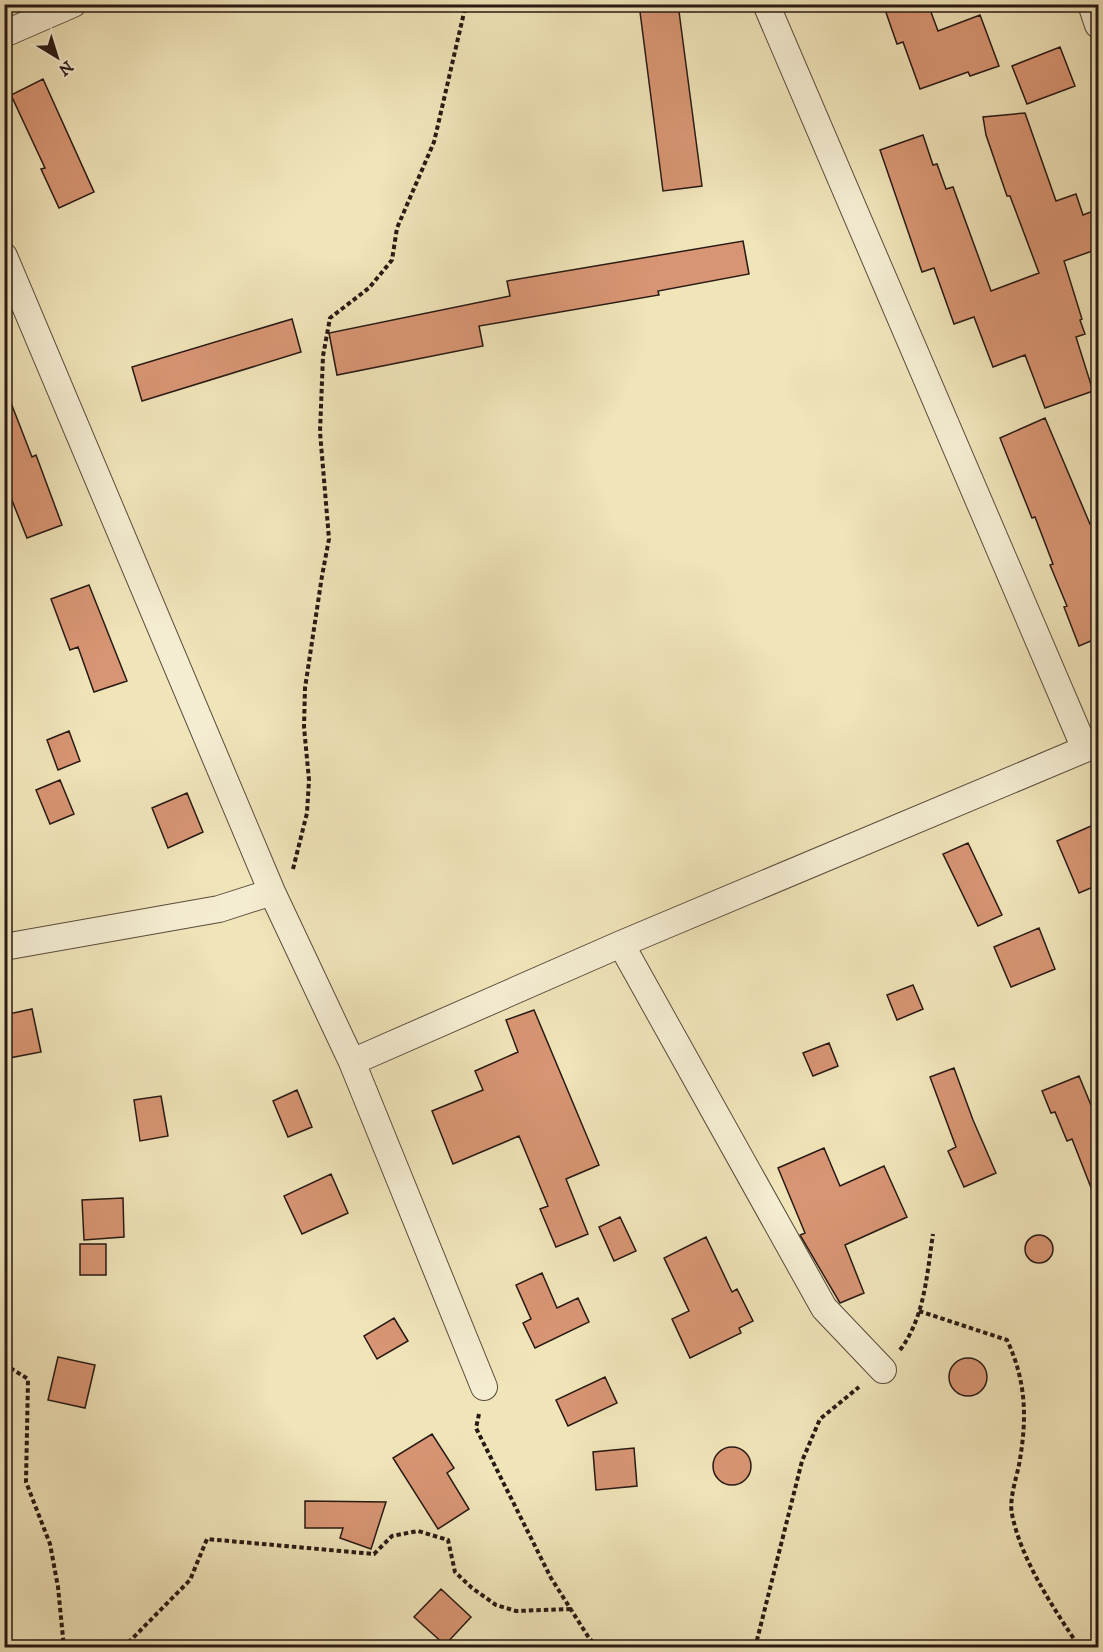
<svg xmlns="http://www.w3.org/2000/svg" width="1103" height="1652" font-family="'IM FELL DW Pica',serif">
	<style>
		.building { fill: #d89573; stroke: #271913; stroke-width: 1.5 }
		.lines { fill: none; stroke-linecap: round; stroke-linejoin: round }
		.street-casing { stroke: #594c3c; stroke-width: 28 }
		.path { stroke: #271913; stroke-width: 4; stroke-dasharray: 4.5 3; stroke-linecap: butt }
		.street { stroke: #f5edd2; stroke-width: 26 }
	</style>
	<rect width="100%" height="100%" fill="#f0e4b9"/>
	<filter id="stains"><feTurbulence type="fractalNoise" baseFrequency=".00333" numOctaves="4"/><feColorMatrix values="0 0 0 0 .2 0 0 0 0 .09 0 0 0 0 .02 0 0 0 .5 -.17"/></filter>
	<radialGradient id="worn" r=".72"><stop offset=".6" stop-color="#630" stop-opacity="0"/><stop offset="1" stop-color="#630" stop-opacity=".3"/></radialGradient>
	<path class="building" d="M 639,4 L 678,4 L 702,186 L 663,191 Z
		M 883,4 L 928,4 L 938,31 L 980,15 L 999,66 L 970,76 L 968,72 L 920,89 L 903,42 L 897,44 Z
		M 1060,47 L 1075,86 L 1027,104 L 1012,66 Z
		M 43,79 L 94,192 L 59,208 L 41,169 L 45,168 L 11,95 Z
		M 1025,113 L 1056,201 L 1076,194 L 1083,215 L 1098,209 L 1098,249 L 1064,261 L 1082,319 L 1080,320 L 1085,334 L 1076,337 L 1093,391 L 1045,408 L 1025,355 L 993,367 L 974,317 L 954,324 L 934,268 L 922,272 L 880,150 L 923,135 L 933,165 L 937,164 L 946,189 L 953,187 L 991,291 L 1039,273 L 1010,196 L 1007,196 L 986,135 L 983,117 Z
		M 743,241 L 749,274 L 658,291 L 659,295 L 479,326 L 483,346 L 337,375 L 329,333 L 510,296 L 507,281 Z
		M 292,319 L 301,352 L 142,401 L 132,367 Z
		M 6,390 L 32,457 L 36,455 L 62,525 L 27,538 L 11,498 L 4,500 L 4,391 Z
		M 1045,418 L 1090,524 L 1098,521 L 1098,638 L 1079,646 L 1064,607 L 1067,606 L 1050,565 L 1053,564 L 1035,517 L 1032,518 L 1000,438 Z
		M 89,585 L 127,681 L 94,692 L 78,647 L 70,650 L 51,599 Z
		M 69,731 L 80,761 L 58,770 L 47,740 Z
		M 60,780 L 74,814 L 50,824 L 36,790 Z
		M 187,793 L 203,832 L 168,848 L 152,808 Z
		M 1098,823 L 1098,885 L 1079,893 L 1057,841 Z
		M 968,843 L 1002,915 L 978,926 L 943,854 Z
		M 1039,928 L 1055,969 L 1011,987 L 994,947 Z
		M 913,985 L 923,1009 L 897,1020 L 887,995 Z
		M 32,1009 L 41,1052 L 4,1059 L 4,1015 Z
		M 534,1010 L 599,1165 L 566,1179 L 588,1234 L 556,1247 L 540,1209 L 548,1206 L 519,1136 L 453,1164 L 432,1111 L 483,1090 L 475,1071 L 518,1052 L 506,1020 Z
		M 829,1043 L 838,1066 L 813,1076 L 803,1053 Z
		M 954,1068 L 973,1120 L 996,1173 L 964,1187 L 948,1151 L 956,1147 L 930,1077 Z
		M 1079,1076 L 1091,1105 L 1098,1102 L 1097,1203 L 1072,1139 L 1067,1141 L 1055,1112 L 1051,1113 L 1042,1091 Z
		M 297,1090 L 312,1127 L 288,1137 L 273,1101 Z
		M 161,1096 L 168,1136 L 140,1141 L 134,1100 Z
		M 824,1148 L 840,1186 L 884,1166 L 907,1217 L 845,1245 L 864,1293 L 840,1303 L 800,1235 L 805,1233 L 778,1168 Z
		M 331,1174 L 348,1213 L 302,1234 L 284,1196 Z
		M 123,1198 L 124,1237 L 84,1240 L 82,1200 Z
		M 620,1217 L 636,1251 L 614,1261 L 599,1227 Z
		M1025 1249a14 14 0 1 1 28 0a14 14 0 1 1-28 0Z
		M 706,1237 L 732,1292 L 737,1289 L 753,1321 L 739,1328 L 741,1333 L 690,1358 L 672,1319 L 689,1311 L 664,1258 Z
		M 80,1244 L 106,1244 L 106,1275 L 80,1275 Z
		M 542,1273 L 557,1308 L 578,1298 L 589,1322 L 535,1348 L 523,1323 L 531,1319 L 516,1285 Z
		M 394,1318 L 408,1341 L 377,1359 L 364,1336 Z
		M 58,1357 L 95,1365 L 85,1408 L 48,1400 Z
		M949 1377a19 19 0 1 1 38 0a19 19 0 1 1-38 0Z
		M 605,1377 L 617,1403 L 568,1426 L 556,1400 Z
		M 432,1434 L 454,1468 L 447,1473 L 469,1509 L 438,1529 L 393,1458 Z
		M713 1466a19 19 0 1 1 38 0a19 19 0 1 1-38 0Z
		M 634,1448 L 637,1486 L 596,1490 L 593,1452 Z
		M 305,1501 L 386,1502 L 371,1549 L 340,1538 L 343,1528 L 305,1528 Z
		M 441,1589 L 471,1617 L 445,1645 L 414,1617 Z"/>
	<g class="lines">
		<g class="street-casing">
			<path id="street" d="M 766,4 L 1085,749
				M 1091,4 L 1098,25
				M 4,34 L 73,4
				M 4,256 L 272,892 L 352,1062 L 484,1387
				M 621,944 L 824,1308 L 883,1370
				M 4,947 L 219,909 L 272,892
				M 352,1062 L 621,944 L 1085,749 L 1098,739"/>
		</g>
		<path class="path" d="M 293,869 L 307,813 L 309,780 L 304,727 L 305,688 L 322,576 L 329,539 L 320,432 L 323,356 L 330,318 L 369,288 L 392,260 L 397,228 L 434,142 L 466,4
			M 919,1311 L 1007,1340 C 1027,1383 1027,1420 1019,1465 C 1016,1479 1009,1500 1012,1514 C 1021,1560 1054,1609 1080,1648
			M 900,1350 C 925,1317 927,1273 933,1234
			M 4,1364 L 28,1379 L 26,1482 L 50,1544 L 58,1587 L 64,1648
			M 479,1414 L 476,1428 L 551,1578 L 589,1638 L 598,1648
			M 123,1648 L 190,1580 L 207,1539 L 374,1554 L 392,1536 L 418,1531 L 448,1540 L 455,1572 L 472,1588 L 496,1605 L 516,1611 L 571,1609
			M 755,1648 L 802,1461 L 820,1419 L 859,1387"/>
		<use href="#street" class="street"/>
	</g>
	<rect width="1103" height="1652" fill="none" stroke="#f0e4b9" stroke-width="24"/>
	<rect x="6" y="6" width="1091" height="1640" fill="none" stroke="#271913" stroke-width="3"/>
	<rect x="12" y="12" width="1079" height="1628" fill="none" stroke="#271913" stroke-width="1.5"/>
	<g transform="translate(57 57) rotate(142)" stroke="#f5edd2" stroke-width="4.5" paint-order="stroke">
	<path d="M0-4.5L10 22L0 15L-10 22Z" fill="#271913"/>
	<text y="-9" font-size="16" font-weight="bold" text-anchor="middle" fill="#271913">N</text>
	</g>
	<rect width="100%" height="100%" filter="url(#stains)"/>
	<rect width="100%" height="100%" fill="url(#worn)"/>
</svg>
